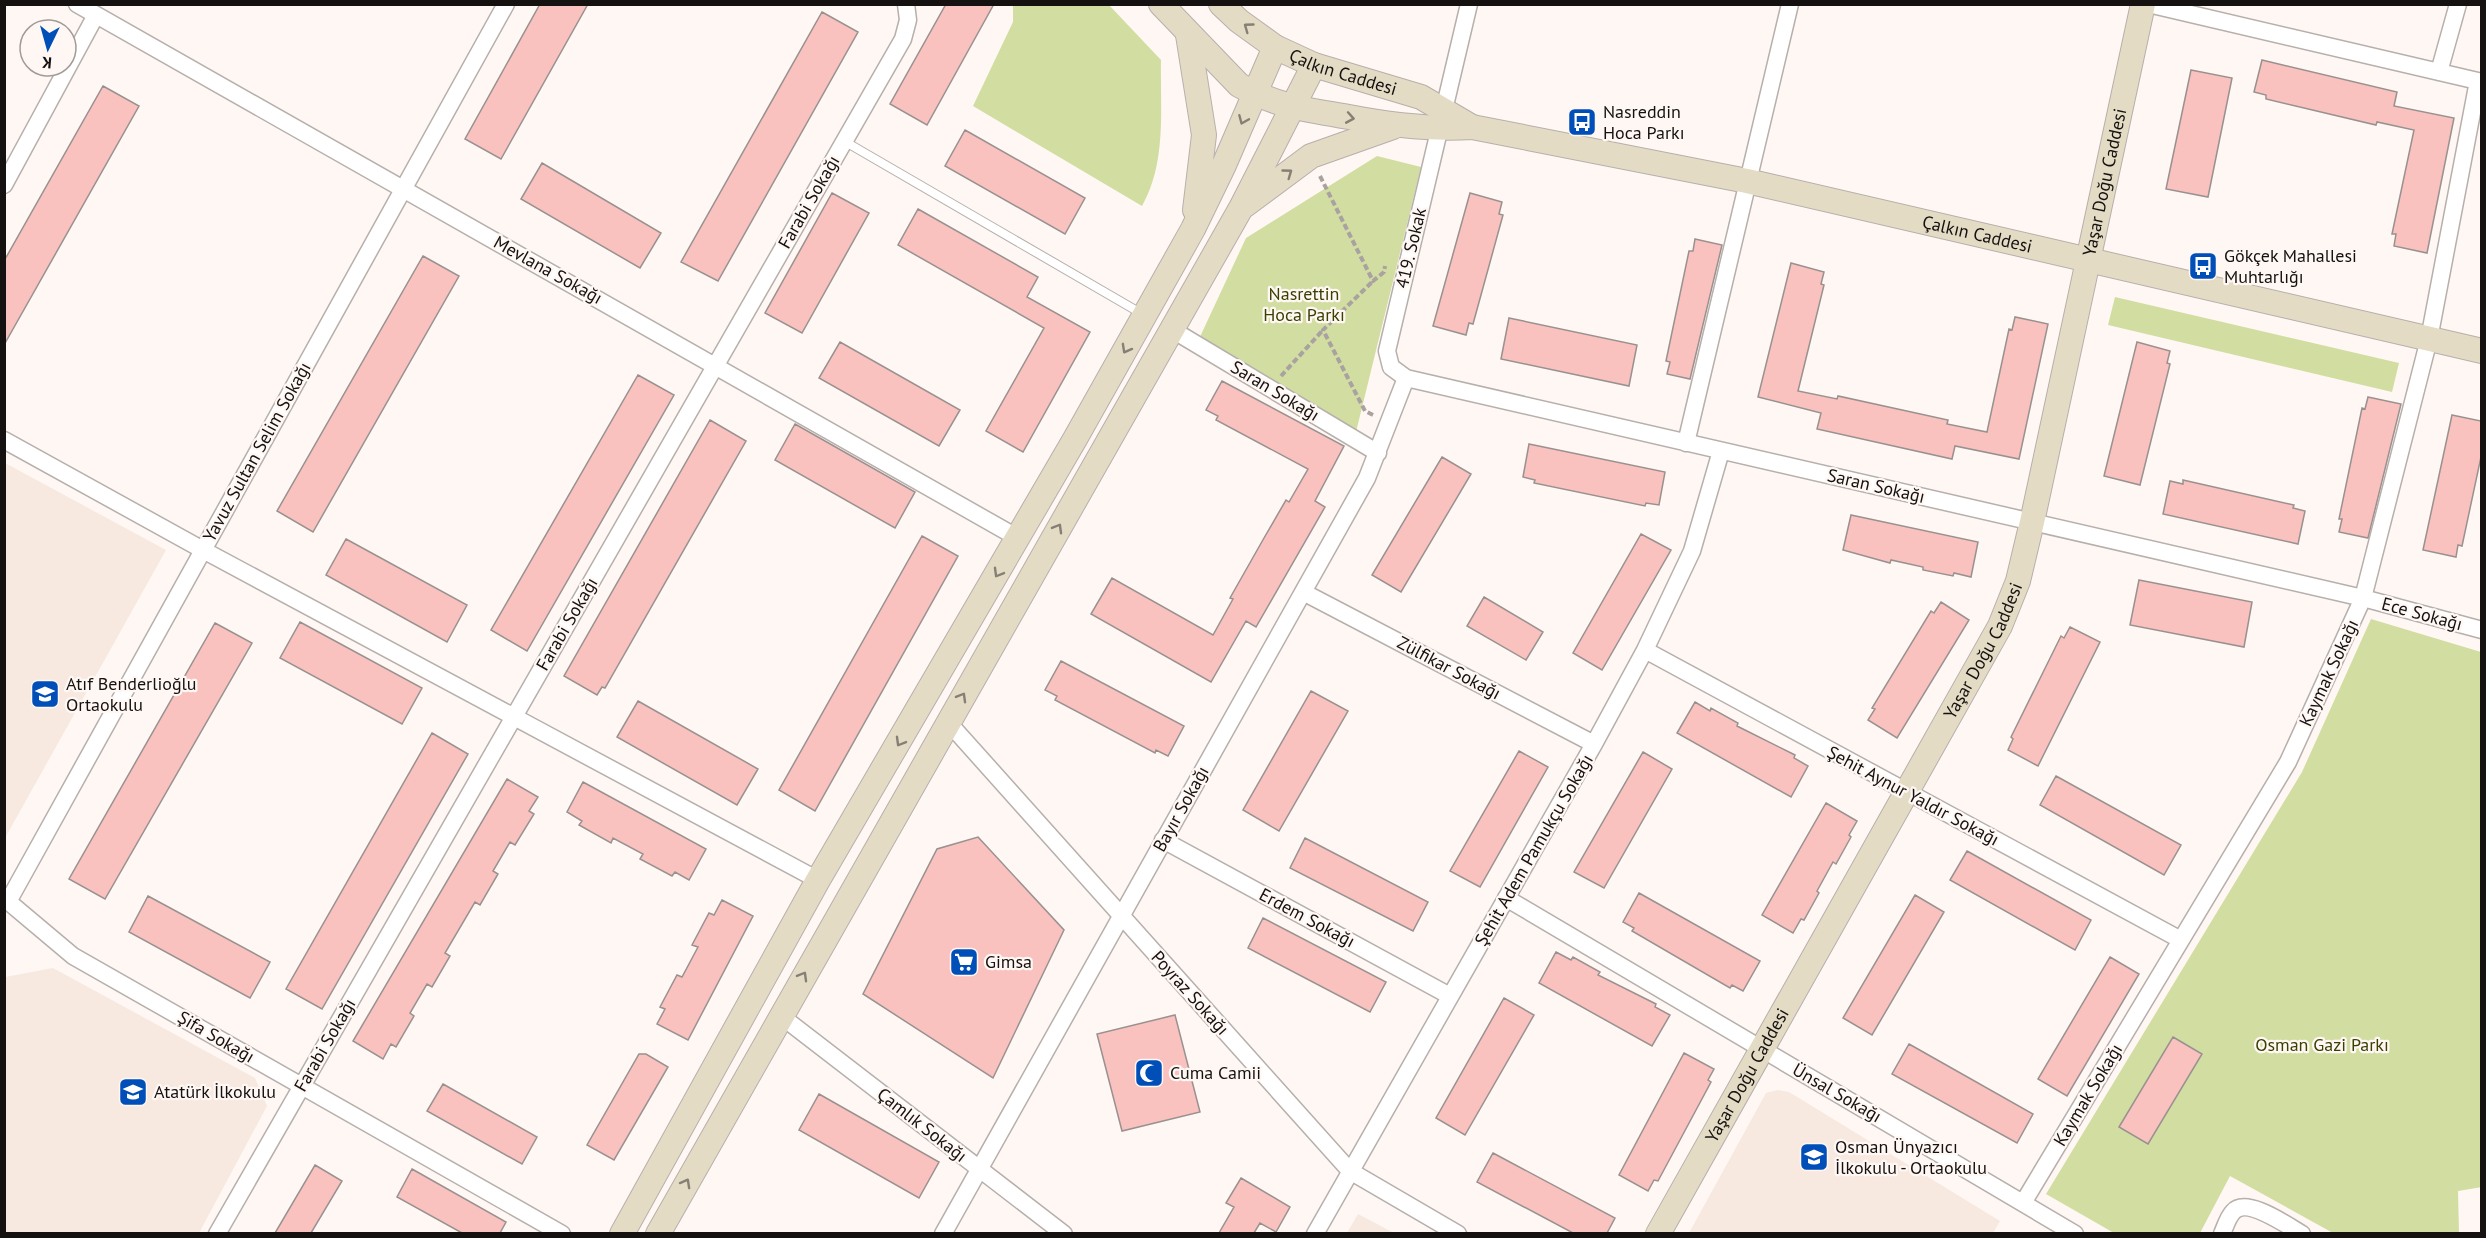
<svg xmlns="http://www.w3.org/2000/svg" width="2486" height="1238" font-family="'PT Sans',sans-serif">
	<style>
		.built { fill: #f7e9e0 }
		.green { fill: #d2dda1 }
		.building { fill: #f9c2be; stroke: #999190; stroke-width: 1.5 }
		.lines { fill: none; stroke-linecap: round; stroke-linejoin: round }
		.lane-casing { stroke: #b7afab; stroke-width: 10 }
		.street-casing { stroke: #b7afab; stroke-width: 19 }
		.secondary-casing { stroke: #b7afab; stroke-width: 26 }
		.path { stroke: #a9a2a0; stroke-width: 4; stroke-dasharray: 6 3; stroke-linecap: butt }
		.lane { stroke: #fff; stroke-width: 8 }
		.street { stroke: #fff; stroke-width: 16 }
		.secondary { stroke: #e4dbc5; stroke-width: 24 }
		.oneway { stroke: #868074 }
		.labels { text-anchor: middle; stroke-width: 4.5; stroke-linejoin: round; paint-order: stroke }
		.street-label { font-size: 18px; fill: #141110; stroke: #fff7f3 }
		.poi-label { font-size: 18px; fill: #141110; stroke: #fff7f3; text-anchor: start }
		.park-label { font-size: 18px; fill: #394000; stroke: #fff7f3 }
	</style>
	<rect width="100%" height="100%" fill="#fff7f3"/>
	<path class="built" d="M 5,463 L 166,550 L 5,838 Z
		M 53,968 L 255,1078 L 267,1106 L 199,1233 L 5,1233 L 5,977 Z
		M 1778,1090 L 1789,1092 L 2000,1221 L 1993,1233 L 1689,1233 L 1766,1093 Z
		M 1358,1214 L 1394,1233 L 1347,1233 Z"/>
	<path class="green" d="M 1013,5 L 1109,5 L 1161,60 C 1160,108 1167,162 1142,206 L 973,106 L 1013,22 Z
		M 1377,156 L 1421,167 L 1356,432 L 1199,339 L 1246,238 Z
		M 2115,297 L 2399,363 L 2392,392 L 2108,325 Z
		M 2371,619 L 2481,652 L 2482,1187 L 2458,1191 L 2459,1233 L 2333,1233 L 2230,1176 L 2200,1233 L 2114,1233 L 2046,1194 L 2302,772 Z"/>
	<path class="building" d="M 540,4 L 588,4 L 501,159 L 465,139 Z
		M 946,4 L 994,4 L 927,125 L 890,104 Z
		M 822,12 L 858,32 L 718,281 L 681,262 Z
		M 2262,60 L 2397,92 L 2394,106 L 2454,118 L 2427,253 L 2394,246 L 2396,234 L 2392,234 L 2414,130 L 2377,122 L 2376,125 L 2266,99 L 2266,95 L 2254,92 Z
		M 2191,70 L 2232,78 L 2208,197 L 2166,189 Z
		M 103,86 L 139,106 L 4,345 L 4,261 Z
		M 965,130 L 1085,198 L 1065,234 L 945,166 Z
		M 542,163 L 661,233 L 640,268 L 521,199 Z
		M 832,193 L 869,213 L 802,333 L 765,313 Z
		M 1470,193 L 1502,202 L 1499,214 L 1503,215 L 1473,324 L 1469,323 L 1466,335 L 1433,326 Z
		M 918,209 L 1038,277 L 1027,297 L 1090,332 L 1023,452 L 986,431 L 1044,328 L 898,245 Z
		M 1695,239 L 1722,245 L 1690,379 L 1667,374 L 1670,362 L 1666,361 L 1689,251 L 1693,251 Z
		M 423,256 L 459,276 L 313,532 L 277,511 Z
		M 1791,263 L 1824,272 L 1821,284 L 1824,285 L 1798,391 L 1837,399 L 1838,396 L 1948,420 L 1947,424 L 1987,432 L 2009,329 L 2012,330 L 2015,317 L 2048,324 L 2019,459 L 1955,446 L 1952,459 L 1817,429 L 1821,413 L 1758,397 Z
		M 1509,318 L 1637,345 L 1629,386 L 1501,359 Z
		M 840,342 L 960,410 L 939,446 L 819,378 Z
		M 2137,342 L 2170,351 L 2167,363 L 2170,364 L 2140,485 L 2104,476 Z
		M 638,375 L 674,395 L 527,651 L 491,630 Z
		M 1222,381 L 1344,446 L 1315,501 L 1325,507 L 1256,627 L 1246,621 L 1211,682 L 1091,614 L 1112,578 L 1213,635 L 1233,599 L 1230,598 L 1264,538 L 1286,500 L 1289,502 L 1308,469 L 1216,420 L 1218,416 L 1206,410 Z
		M 2368,397 L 2401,404 L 2368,538 L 2339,532 L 2342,519 L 2339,519 L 2362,408 L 2365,409 Z
		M 2452,415 L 2481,421 L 2481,457 L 2462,546 L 2458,545 L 2456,557 L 2423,550 Z
		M 710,420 L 746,441 L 605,688 L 602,687 L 597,695 L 564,676 Z
		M 795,424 L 915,492 L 895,528 L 775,460 Z
		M 1529,444 L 1665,472 L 1659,505 L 1646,503 L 1645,506 L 1534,483 L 1535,480 L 1523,477 Z
		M 1442,457 L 1471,474 L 1401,592 L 1372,575 Z
		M 2183,480 L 2294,505 L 2293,508 L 2305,511 L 2298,544 L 2163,514 L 2170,481 L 2183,484 Z
		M 1851,515 L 1978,542 L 1971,577 L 1954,573 L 1953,576 L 1923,570 L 1923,567 L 1891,560 L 1890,563 L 1843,550 Z
		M 1641,534 L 1671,550 L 1602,670 L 1573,653 Z
		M 922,536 L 958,556 L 815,811 L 779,790 Z
		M 346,539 L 467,605 L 447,642 L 326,575 Z
		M 2139,580 L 2252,602 L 2244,647 L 2130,625 Z
		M 1484,597 L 1543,632 L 1526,660 L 1467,626 Z
		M 1941,602 L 1969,620 L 1897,738 L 1868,720 L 1875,709 L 1872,708 L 1931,611 L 1934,613 Z
		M 300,622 L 422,688 L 402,724 L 280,658 Z
		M 215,623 L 252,643 L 105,899 L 69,879 Z
		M 2070,627 L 2100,642 L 2038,766 L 2008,750 L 2013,739 L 2011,737 L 2061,636 L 2064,638 Z
		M 1061,661 L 1184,726 L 1168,756 L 1156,750 L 1155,753 L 1055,700 L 1057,696 L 1045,690 Z
		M 1311,691 L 1348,711 L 1279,831 L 1243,810 Z
		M 638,701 L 758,769 L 737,805 L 617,737 Z
		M 1695,702 L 1710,711 L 1711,708 L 1738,723 L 1737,726 L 1795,755 L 1794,758 L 1808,766 L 1791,797 L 1677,733 Z
		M 432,733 L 468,754 L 322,1009 L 286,989 Z
		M 1519,751 L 1548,767 L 1480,887 L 1450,871 Z
		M 1643,752 L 1672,769 L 1604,888 L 1574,872 Z
		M 2056,776 L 2181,845 L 2164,875 L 2040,805 Z
		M 507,779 L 538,797 L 529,811 L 534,814 L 515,845 L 510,842 L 493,871 L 498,874 L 480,905 L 475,902 L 445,953 L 450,956 L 432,987 L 427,984 L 410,1013 L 414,1016 L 396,1047 L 391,1044 L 383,1059 L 353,1041 Z
		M 583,782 L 706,849 L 689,880 L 675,872 L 672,876 L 640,859 L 643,854 L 613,838 L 611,843 L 579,825 L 582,821 L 567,812 Z
		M 1826,803 L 1857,821 L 1849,835 L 1851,837 L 1836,864 L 1833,862 L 1817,891 L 1819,893 L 1804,920 L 1801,919 L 1793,933 L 1762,915 Z
		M 978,837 L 1064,930 L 993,1078 L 863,994 L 937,849 Z
		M 1305,838 L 1428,902 L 1413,931 L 1290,868 Z
		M 1967,851 L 2091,920 L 2075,950 L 1950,880 Z
		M 1639,893 L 1760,961 L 1743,991 L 1732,985 L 1730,988 L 1632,931 L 1634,928 L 1623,922 Z
		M 1915,895 L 1944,912 L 1872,1035 L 1843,1018 Z
		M 148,896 L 270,962 L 250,998 L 129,932 Z
		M 722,900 L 753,916 L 688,1040 L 657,1024 L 665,1009 L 660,1007 L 677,975 L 682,977 L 698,947 L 692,945 L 709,913 L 714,915 Z
		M 1263,918 L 1386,982 L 1370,1012 L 1248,948 Z
		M 1556,952 L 1571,960 L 1573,957 L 1600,972 L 1598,975 L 1656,1004 L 1655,1007 L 1670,1015 L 1652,1046 L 1539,983 Z
		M 2110,957 L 2139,974 L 2067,1096 L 2038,1079 Z
		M 1504,998 L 1534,1015 L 1465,1135 L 1436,1118 Z
		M 1175,1015 L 1200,1112 L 1122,1131 L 1097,1034 Z
		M 2173,1037 L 2202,1054 L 2148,1144 L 2119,1127 Z
		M 1909,1044 L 2033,1114 L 2017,1143 L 1892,1074 Z
		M 1684,1053 L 1714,1069 L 1708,1080 L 1711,1082 L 1658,1181 L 1654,1180 L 1648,1191 L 1619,1175 Z
		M 639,1054 L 646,1054 L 668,1067 L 614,1160 L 587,1145 Z
		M 443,1084 L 537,1137 L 522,1164 L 427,1111 Z
		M 819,1094 L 939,1162 L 919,1198 L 799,1130 Z
		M 1493,1153 L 1615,1218 L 1607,1233 L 1573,1233 L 1477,1182 Z
		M 315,1165 L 342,1181 L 311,1233 L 275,1233 Z
		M 412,1169 L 506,1222 L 500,1233 L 462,1233 L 397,1197 Z
		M 1241,1178 L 1290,1207 L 1276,1232 L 1260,1223 L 1254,1233 L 1219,1233 L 1234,1207 L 1226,1203 Z"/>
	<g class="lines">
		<g class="lane-casing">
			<path id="lane" d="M 844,141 L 1144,315"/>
		</g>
		<g class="street-casing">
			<path id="street" d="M 77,4 L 1018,538
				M 1469,4 L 1387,351 L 1391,367 L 1406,378 L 2363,598 L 2482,630
				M 2148,4 L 2482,82
				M 2439,72 L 2458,4
				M 4,185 L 96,15
				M 1171,329 L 1378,453
				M 4,440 L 203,550 L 818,880
				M 1686,443 L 1790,4
				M 1303,592 L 1594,744
				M 1645,650 L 2181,940
				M 948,722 L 1350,1171 L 1458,1234
				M 1163,840 L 1450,996
				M 4,898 L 73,956 L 562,1234
				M 1506,898 L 2075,1234
				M 9,900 L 506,4
				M 781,1016 L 1064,1234
				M 2023,1203 L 2288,762 L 2363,598 L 2429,339 L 2478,81
				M 217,1234 L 903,39 L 908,20 L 906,4
				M 943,1234 L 1367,478 L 1406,378
				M 1315,1234 L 1594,744 L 1645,650 L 1692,551 L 1721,451
				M 2222,1234 C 2225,1227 2228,1217 2233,1212 C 2246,1196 2288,1226 2302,1234"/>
		</g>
		<g class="secondary-casing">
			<g id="secondary">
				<path id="s1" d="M 1161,4 L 1239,85 C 1276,106 1307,110 1349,117 C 1390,125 1429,130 1472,127 L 1747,181 L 2482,351"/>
				<path id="s2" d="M 1221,4 L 1239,21 L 1275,47 L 1314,65 L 1421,97 L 1472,127"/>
				<path d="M 1188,35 L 1204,135 L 1195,210"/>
				<path d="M 1245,205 L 1311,156 L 1393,127"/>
				<path d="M 622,1234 L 818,880 L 1075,439 L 1193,229 L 1224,165 L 1275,47"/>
				<path d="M 658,1234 L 1241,208 L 1314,65"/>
				<path id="s3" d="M 1658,1234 L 2000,626 L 2018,581 L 2032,522 L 2143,4"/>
			</g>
		</g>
		<path class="path" d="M 1320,176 L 1373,281 L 1384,272 L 1385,266
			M 1281,376 L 1323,330
			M 1373,415 L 1365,411 L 1323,330 L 1373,281"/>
		<use href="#lane" class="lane"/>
		<use href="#street" class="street"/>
		<use href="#secondary" class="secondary"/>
	</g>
	<defs><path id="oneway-chevron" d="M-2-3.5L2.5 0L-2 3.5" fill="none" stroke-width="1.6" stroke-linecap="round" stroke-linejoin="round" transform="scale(1.5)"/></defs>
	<g class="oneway">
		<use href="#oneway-chevron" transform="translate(1248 27) rotate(-144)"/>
		<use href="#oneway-chevron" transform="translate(1350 118) rotate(10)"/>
		<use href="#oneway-chevron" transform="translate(1243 120) rotate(113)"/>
		<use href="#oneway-chevron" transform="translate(1288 173) rotate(-36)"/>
		<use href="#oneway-chevron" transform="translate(1126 349) rotate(119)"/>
		<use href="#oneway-chevron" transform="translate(1058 528) rotate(-60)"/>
		<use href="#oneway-chevron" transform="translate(998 573) rotate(120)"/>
		<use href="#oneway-chevron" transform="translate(962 697) rotate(-60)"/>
		<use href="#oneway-chevron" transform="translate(900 742) rotate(120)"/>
		<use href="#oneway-chevron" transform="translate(803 976) rotate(-60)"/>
		<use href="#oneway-chevron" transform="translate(686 1183) rotate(-61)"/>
	</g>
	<defs>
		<g id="bus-square" transform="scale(1.5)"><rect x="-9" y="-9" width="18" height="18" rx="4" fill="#004eb7" stroke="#fff7f3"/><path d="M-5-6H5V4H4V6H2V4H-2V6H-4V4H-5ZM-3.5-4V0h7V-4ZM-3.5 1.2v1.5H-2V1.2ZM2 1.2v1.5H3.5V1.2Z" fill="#fff"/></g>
		<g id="school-square" transform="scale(1.5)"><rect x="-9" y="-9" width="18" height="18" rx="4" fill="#004eb7" stroke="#fff7f3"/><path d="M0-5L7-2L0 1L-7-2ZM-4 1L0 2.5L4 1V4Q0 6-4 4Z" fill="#fff"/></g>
		<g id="supermarket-square" transform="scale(1.5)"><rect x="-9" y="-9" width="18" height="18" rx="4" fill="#004eb7" stroke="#fff7f3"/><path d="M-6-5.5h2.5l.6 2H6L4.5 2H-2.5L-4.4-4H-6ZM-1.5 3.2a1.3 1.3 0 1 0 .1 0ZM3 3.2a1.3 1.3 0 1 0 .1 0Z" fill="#fff"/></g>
		<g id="mosque-square" transform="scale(1.5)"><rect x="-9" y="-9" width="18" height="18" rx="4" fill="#004eb7" stroke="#fff7f3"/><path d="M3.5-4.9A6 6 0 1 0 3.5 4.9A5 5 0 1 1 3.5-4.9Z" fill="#fff"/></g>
	</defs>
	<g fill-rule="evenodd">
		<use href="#bus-square" x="1582" y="122"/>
		<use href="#bus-square" x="2203" y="266"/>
		<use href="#school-square" x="45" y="694"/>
		<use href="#supermarket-square" x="964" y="962"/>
		<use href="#mosque-square" x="1149" y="1073"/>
		<use href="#school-square" x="133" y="1092"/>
		<use href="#school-square" x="1814" y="1157"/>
	</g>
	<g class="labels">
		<g class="street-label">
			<text dy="6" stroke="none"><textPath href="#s2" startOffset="142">Çalkın Caddesi</textPath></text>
			<text dy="6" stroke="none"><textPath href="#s3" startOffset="1154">Yaşar Doğu Caddesi</textPath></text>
			<text transform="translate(809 202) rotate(-60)" y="6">Farabi Sokağı</text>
			<text dy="6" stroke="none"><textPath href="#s1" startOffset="868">Çalkın Caddesi</textPath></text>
			<text transform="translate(1411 248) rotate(-77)" y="6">419. Sokak</text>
			<text transform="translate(548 270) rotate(29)" y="6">Mevlana Sokağı</text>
			<text transform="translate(1275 391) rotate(31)" y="6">Saran Sokağı</text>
			<text transform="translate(257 452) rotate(-61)" y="6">Yavuz Sultan Selim Sokağı</text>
			<text transform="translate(1876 486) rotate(13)" y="6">Saran Sokağı</text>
			<text transform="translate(2422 614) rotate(15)" y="6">Ece Sokağı</text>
			<text transform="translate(567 624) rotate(-60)" y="6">Farabi Sokağı</text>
			<text dy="6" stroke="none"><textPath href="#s3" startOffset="668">Yaşar Doğu Caddesi</textPath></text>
			<text transform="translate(1449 668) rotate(28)" y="6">Zülfikar Sokağı</text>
			<text transform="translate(2329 673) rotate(-65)" y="6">Kaymak Sokağı</text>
			<text transform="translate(1913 796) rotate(28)" y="6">Şehit Aynur Yaldır Sokağı</text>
			<text transform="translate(1181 809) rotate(-61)" y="6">Bayır Sokağı</text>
			<text transform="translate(1534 850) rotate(-60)" y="6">Şehit Adem Pamukçu Sokağı</text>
			<text transform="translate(1307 918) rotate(28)" y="6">Erdem Sokağı</text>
			<text transform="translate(1190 993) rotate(48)" y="6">Poyraz Sokağı</text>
			<text transform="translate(216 1037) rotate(30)" y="6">Şifa Sokağı</text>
			<text transform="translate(325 1045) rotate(-60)" y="6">Farabi Sokağı</text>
			<text dy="6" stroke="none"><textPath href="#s3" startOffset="182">Yaşar Doğu Caddesi</textPath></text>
			<text transform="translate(1837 1093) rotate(30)" y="6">Ünsal Sokağı</text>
			<text transform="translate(2088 1095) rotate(-59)" y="6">Kaymak Sokağı</text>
			<text transform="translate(922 1125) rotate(38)" y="6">Çamlık Sokağı</text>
		</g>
		<g class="poi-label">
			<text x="1603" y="118">Nasreddin<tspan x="1603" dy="21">Hoca Parkı</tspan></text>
			<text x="2224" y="262">Gökçek Mahallesi<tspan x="2224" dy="21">Muhtarlığı</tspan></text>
			<text x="66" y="690">Atıf Benderlioğlu<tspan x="66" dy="21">Ortaokulu</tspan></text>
			<text x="985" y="968">Gimsa</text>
			<text x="1170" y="1079">Cuma Camii</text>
			<text x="154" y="1098">Atatürk İlkokulu</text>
			<text x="1835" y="1153">Osman Ünyazıcı<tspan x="1835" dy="21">İlkokulu - Ortaokulu</tspan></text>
		</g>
		<g class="park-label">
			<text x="1304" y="300">Nasrettin<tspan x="1304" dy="21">Hoca Parkı</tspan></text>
			<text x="2322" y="1051">Osman Gazi Parkı</text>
		</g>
	</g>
	<rect width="2486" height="1238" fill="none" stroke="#141110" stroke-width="12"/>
	<g transform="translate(48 48) rotate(185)"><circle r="28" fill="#fff7f3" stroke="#a19b98" stroke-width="1.5"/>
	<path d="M0-4.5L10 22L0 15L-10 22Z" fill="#004eb7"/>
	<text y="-9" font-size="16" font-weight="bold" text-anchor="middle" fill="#141110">K</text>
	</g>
</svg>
